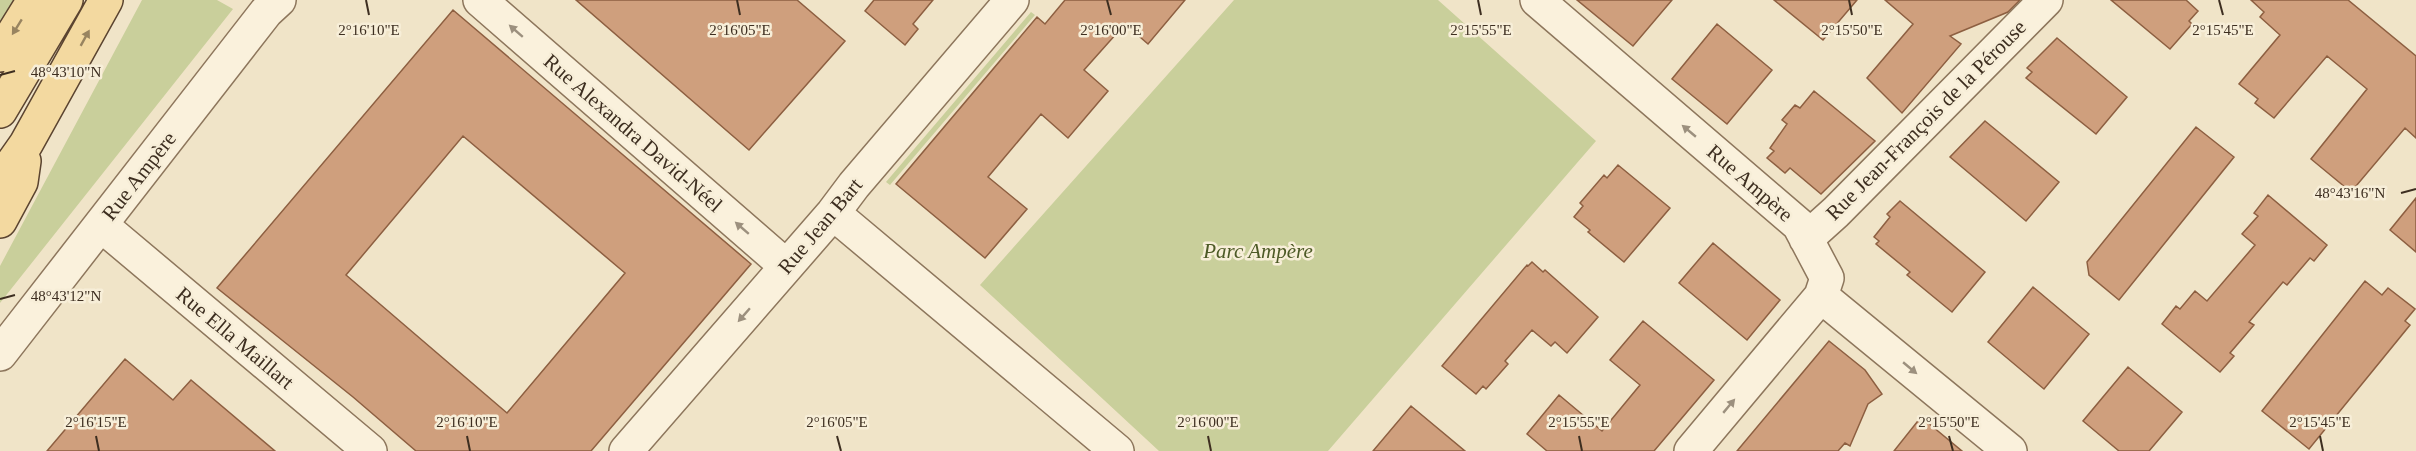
<svg xmlns="http://www.w3.org/2000/svg" width="2416" height="451" font-family="'Times New Roman',serif">
	<style>
		.green { fill: #c9cf9b }
		.building { fill: #cf9f7d; stroke: #8d5f41; stroke-width: 1.5; fill-rule: evenodd }
		.lines { fill: none; stroke-linecap: round; stroke-linejoin: round }
		.minor-casing { stroke: #8d765c; stroke-width: 36 }
		.major-casing { stroke: #5b4430; stroke-width: 36 }
		.minor { stroke: #faf1dc; stroke-width: 33 }
		.major { stroke: #f3d9a0; stroke-width: 33 }
		.oneway { fill: #988460 }
		.oneway2 { fill: #9c907e }
		.ticks { fill: none; stroke: #3d2e20; stroke-width: 2 }
		.labels { text-anchor: middle; stroke-width: 5; stroke-linejoin: round; paint-order: stroke }
		.street-label { font-size: 21px; fill: #3d2e20; stroke: #f7eed8 }
		.park-label { font-size: 21px; font-style: italic; fill: #4d5a26; stroke: #f7eed8 }
		.ticks-label { font-size: 15px; text-anchor: middle; fill: #3d2e20; stroke: #f7eed8; stroke-width: 5; stroke-linejoin: round; paint-order: stroke }
	</style>
	<rect width="100%" height="100%" fill="#f0e4c8"/>
	<path class="green" d="M 0,0 L 17,0 L 0,27 Z
		M 142,0 L 217,0 L 233,9 L 0,303 L 0,266 Z
		M 1234,0 L 1438,0 L 1596,141 L 1328,451 L 1159,451 L 980,285 Z
		M 1031,12 L 1035,15 L 890,185 L 886,182 Z"/>
	<path class="building" d="M 576,0 L 797,0 L 845,41 L 749,150 Z
		M 874,0 L 933,0 L 913,24 L 918,29 L 905,45 L 865,11 Z
		M 1065,0 L 1185,0 L 1148,44 L 1125,24 L 1084,70 L 1108,91 L 1068,138 L 1041,114 L 988,177 L 1027,209 L 985,258 L 896,184 L 1037,17 L 1045,24 Z
		M 1577,0 L 1672,0 L 1633,46 Z
		M 1774,0 L 1857,0 L 1823,40 Z
		M 1885,0 L 2020,0 L 2008,12 L 1950,36 L 1961,44 L 1902,113 L 1867,78 L 1913,24 Z
		M 2111,0 L 2186,0 L 2198,11 L 2189,21 L 2192,24 L 2170,49 Z
		M 2251,0 L 2348,0 L 2416,56 L 2416,138 L 2405,128 L 2351,192 L 2311,159 L 2367,89 L 2327,56 L 2274,118 L 2255,103 L 2258,99 L 2239,84 L 2280,35 L 2260,17 L 2264,12 Z
		M 453,10 L 751,264 L 591,451 L 416,451 L 353,397 L 217,288 ZM 463,136 L 625,273 L 507,413 L 346,275 Z
		M 1717,24 L 1772,70 L 1727,124 L 1672,79 Z
		M 2057,38 L 2127,97 L 2096,134 L 2026,78 L 2032,72 L 2027,68 Z
		M 1814,91 L 1875,141 L 1821,194 L 1790,168 L 1785,173 L 1767,158 L 1774,151 L 1770,148 L 1787,124 L 1782,120 L 1795,105 L 1800,108 Z
		M 1985,121 L 2059,182 L 2026,221 L 1950,157 Z
		M 2196,127 L 2234,157 L 2119,300 L 2089,275 L 2087,262 Z
		M 1618,165 L 1670,208 L 1624,262 L 1588,232 L 1590,230 L 1574,217 L 1583,206 L 1580,203 L 1604,175 L 1607,178 Z
		M 2268,195 L 2327,245 L 2314,261 L 2310,258 L 2287,285 L 2283,282 L 2249,322 L 2254,325 L 2230,353 L 2234,356 L 2220,372 L 2162,324 L 2176,306 L 2180,309 L 2195,291 L 2207,301 L 2255,245 L 2242,234 L 2258,216 L 2254,213 Z
		M 2416,198 L 2416,252 L 2390,230 Z
		M 1900,201 L 1985,272 L 1952,312 L 1907,275 L 1910,272 L 1876,244 L 1879,241 L 1874,237 L 1890,217 L 1887,214 Z
		M 1713,243 L 1780,300 L 1747,340 L 1679,283 Z
		M 1532,262 L 1543,272 L 1545,270 L 1598,317 L 1567,353 L 1555,342 L 1551,346 L 1532,330 L 1505,361 L 1508,364 L 1486,389 L 1483,386 L 1476,394 L 1442,366 L 1527,265 L 1528,266 Z
		M 2365,281 L 2382,295 L 2388,288 L 2415,309 L 2405,321 L 2410,325 L 2309,449 L 2262,411 Z
		M 2033,287 L 2089,334 L 2044,389 L 1988,342 Z
		M 1643,321 L 1714,380 L 1654,451 L 1547,451 L 1527,434 L 1559,395 L 1602,431 L 1640,385 L 1610,360 Z
		M 1829,341 L 1865,370 L 1882,394 L 1868,404 L 1850,446 L 1845,443 L 1838,451 L 1737,451 Z
		M 125,359 L 173,400 L 191,380 L 275,451 L 47,451 Z
		M 2128,367 L 2182,412 L 2149,451 L 2119,451 L 2083,421 Z
		M 1411,406 L 1465,451 L 1373,451 Z
		M 1921,417 L 1962,451 L 1894,451 Z"/>
	<g class="lines">
		<g class="minor-casing">
			<path id="minor" d="M 480,0 L 786,266
				M 1537,0 L 1799,225 L 1827,278 L 1821,296 L 1691,451
				M 833,213 L 1117,451
				M 101,225 L 370,451
				M 1806,239 L 1836,212 L 2046,0
				M 1821,296 L 2010,451
				M 0,354 L 266,12 L 279,0
				M 626,451 L 833,213 L 854,185 L 1012,0"/>
		</g>
		<g class="major-casing">
			<path id="major" d="M 0,55 L 34,0
				M 0,111 L 66,0
				M 0,181 L 26,144 L 106,0
				M 0,221 L 21,182 L 24,161"/>
		</g>
		<use href="#minor" class="minor"/>
		<use href="#major" class="major"/>
	</g>
	<defs><path id="oneway-solid" d="M-6-.8H1V-3.2L6.5 0L1 3.2V.8H-6Z" transform="scale(1.5)"/></defs>
	<g class="oneway">
		<use href="#oneway-solid" transform="translate(17 27) rotate(122)"/>
		<use href="#oneway-solid" transform="translate(85 38) rotate(-61)"/>
	</g>
	<g class="oneway2">
		<use href="#oneway-solid" transform="translate(516 31) rotate(-139)"/>
		<use href="#oneway-solid" transform="translate(1689 131) rotate(-140)"/>
		<use href="#oneway-solid" transform="translate(742 228) rotate(-139)"/>
		<use href="#oneway-solid" transform="translate(744 315) rotate(131)"/>
		<use href="#oneway-solid" transform="translate(1910 368) rotate(40)"/>
		<use href="#oneway-solid" transform="translate(1729 406) rotate(-50)"/>
	</g>
	<path class="ticks" d="M 366,0 L 369,15M 737,0 L 740,15M 1107,0 L 1111,15M 1478,0 L 1481,15M 1849,0 L 1852,15M 2219,0 L 2223,15M 0,75 L 15,71M 2401,193 L 2416,189M 0,299 L 15,295M 96,436 L 99,451M 467,436 L 470,451M 837,436 L 841,451M 1208,436 L 1211,451M 1579,436 L 1582,451M 1949,436 L 1953,451M 2320,436 L 2323,451"/>
	<g class="labels">
		<g class="street-label">
			<text transform="translate(1926 120) rotate(-45)" y="7">Rue Jean-François de la Pérouse</text>
			<text transform="translate(633 133) rotate(41)" y="7">Rue Alexandra David-Néel</text>
			<text transform="translate(139 176) rotate(-52)" y="7">Rue Ampère</text>
			<text transform="translate(1750 183) rotate(41)" y="7">Rue Ampère</text>
			<text transform="translate(820 226) rotate(-50)" y="7">Rue Jean Bart</text>
			<text transform="translate(235 338) rotate(40)" y="7">Rue Ella Maillart</text>
		</g>
		<g class="park-label">
			<text x="1258" y="258">Parc Ampère</text>
		</g>
	</g>
	<g class="ticks-label">
		<text x="369" y="35">2°16'10"E</text>
		<text x="2223" y="35">2°15'45"E</text>
		<text x="740" y="35">2°16'05"E</text>
		<text x="1111" y="35">2°16'00"E</text>
		<text x="1481" y="35">2°15'55"E</text>
		<text x="1852" y="35">2°15'50"E</text>
		<text x="66" y="77">48°43'10"N</text>
		<text x="2350" y="198">48°43'16"N</text>
		<text x="66" y="301">48°43'12"N</text>
		<text x="96" y="427">2°16'15"E</text>
		<text x="467" y="427">2°16'10"E</text>
		<text x="837" y="427">2°16'05"E</text>
		<text x="1208" y="427">2°16'00"E</text>
		<text x="1579" y="427">2°15'55"E</text>
		<text x="1949" y="427">2°15'50"E</text>
		<text x="2320" y="427">2°15'45"E</text>
	</g>
</svg>
